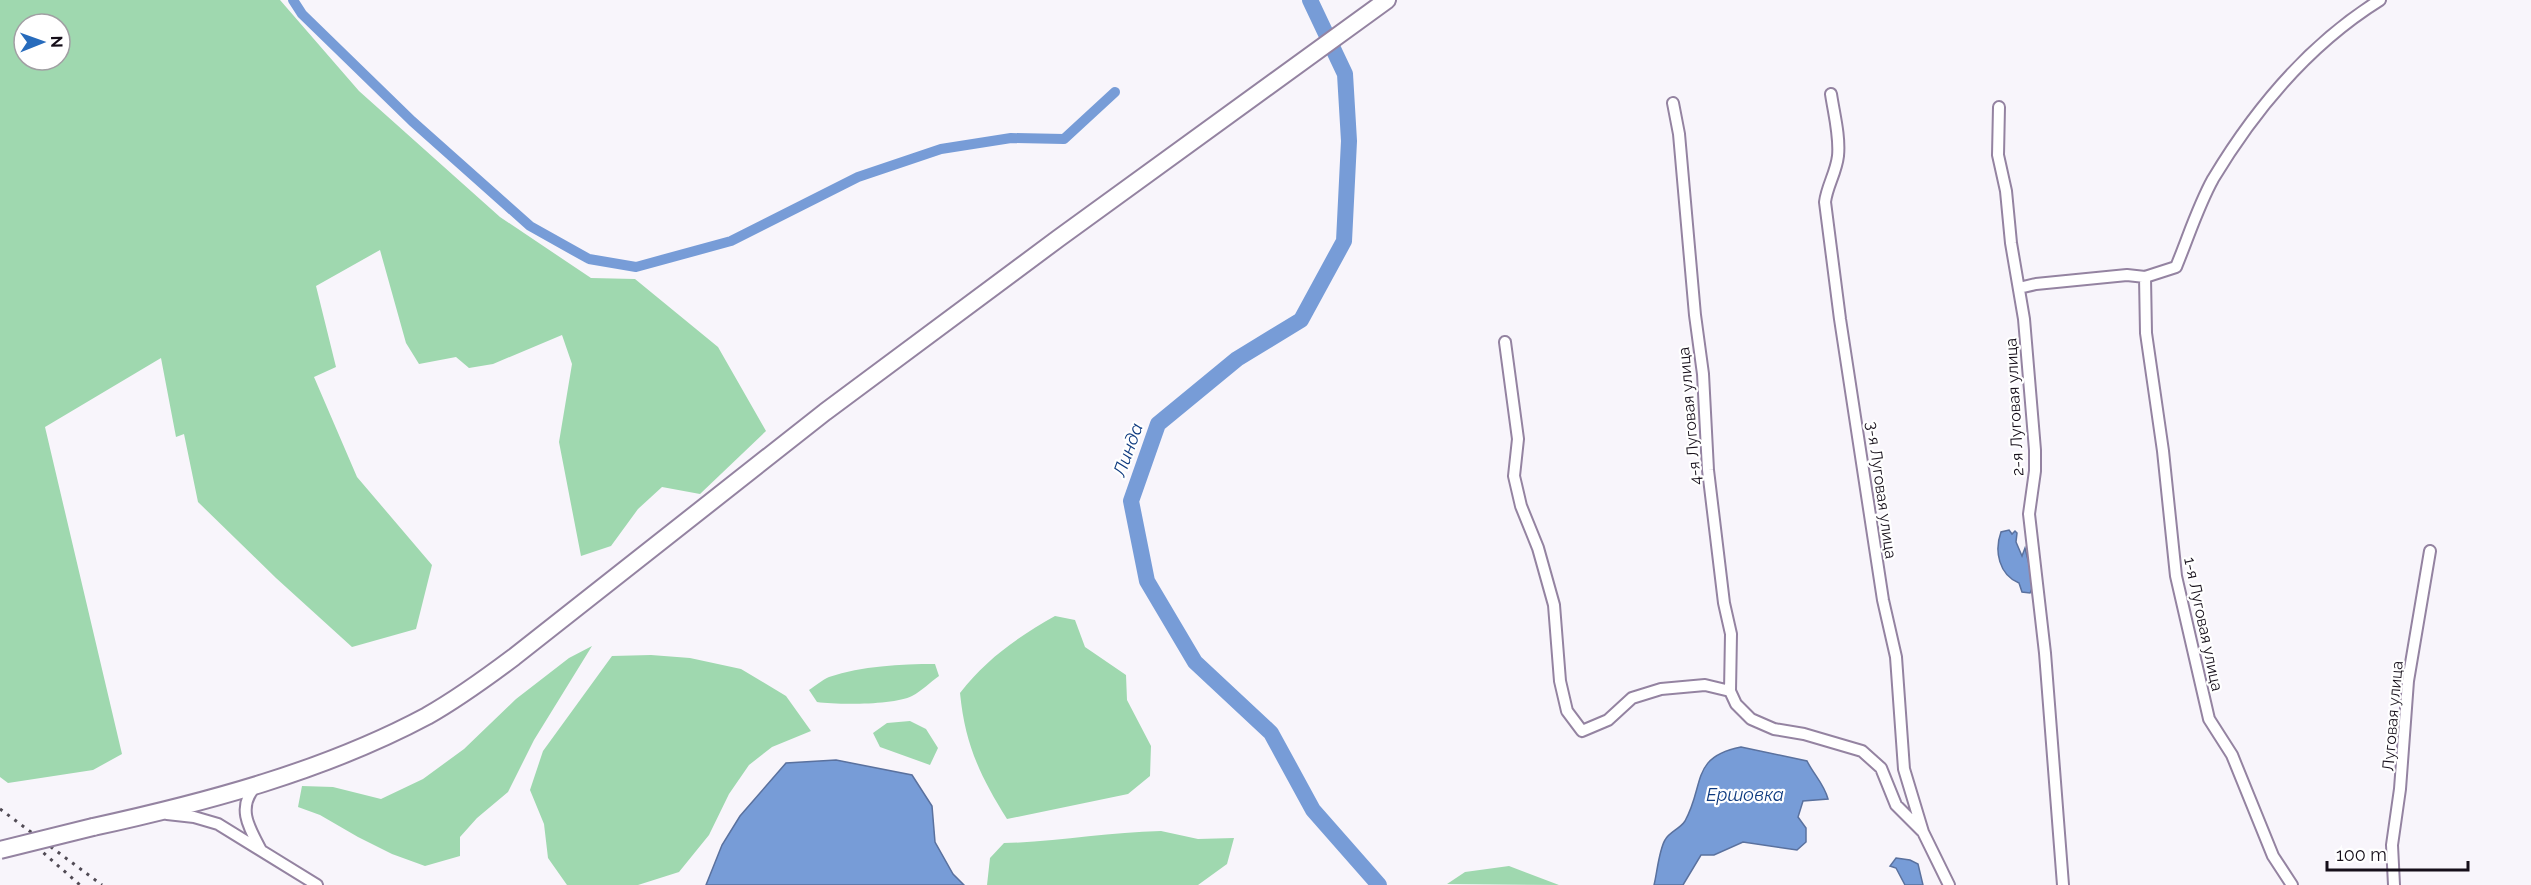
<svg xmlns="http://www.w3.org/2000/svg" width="2531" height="885" font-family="Raleway,sans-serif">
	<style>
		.green { fill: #9fd8af; fill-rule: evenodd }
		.water { fill: #779cd7; stroke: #5a719e; stroke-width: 1.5 }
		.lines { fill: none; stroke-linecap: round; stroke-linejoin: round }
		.canal { stroke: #779cd7; stroke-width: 10 }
		.river { stroke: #779cd7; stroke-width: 16 }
		.street-casing { stroke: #9483a1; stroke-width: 14 }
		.primary-casing { stroke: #9483a1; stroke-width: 20 }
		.street { stroke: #fff; stroke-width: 10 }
		.primary { stroke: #fff; stroke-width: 16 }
		.rail { stroke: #504a54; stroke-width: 3; stroke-dasharray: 3 6; stroke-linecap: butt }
		.primary-bridge-casing { stroke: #9483a1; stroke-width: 20; stroke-linecap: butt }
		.primary-bridge { stroke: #fff; stroke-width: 16 }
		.labels { text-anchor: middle; stroke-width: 4.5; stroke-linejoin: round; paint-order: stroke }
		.street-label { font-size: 16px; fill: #150e19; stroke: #fff }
		.water-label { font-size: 18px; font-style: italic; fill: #0e3a7f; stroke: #fff }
	</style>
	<rect width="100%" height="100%" fill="#f8f5fb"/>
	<path class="green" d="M 0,0 L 280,0 L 359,91 L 500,217 L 591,278 L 635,279 L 718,347 L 766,431 L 700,494 L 662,487 L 638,509 L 611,546 L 581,556 L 559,442 L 572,364 L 562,335 L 493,364 L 469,368 L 456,357 L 419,364 L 406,343 L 380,250 L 316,286 L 336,367 L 314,377 L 357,477 L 432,565 L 416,629 L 352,647 L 276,578 L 198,502 L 184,434 L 176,437 L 161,358 L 45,427 L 122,754 L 93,770 L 8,783 L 0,777 ZM 24,24 L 60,24 L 60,60 L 24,60 Z
		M 1055,616 L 1075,620 L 1085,647 L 1126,675 L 1127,700 L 1151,746 L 1150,776 L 1128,794 L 1007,819 C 980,776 965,744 960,693 C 986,659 1018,637 1055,616 Z
		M 592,646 L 534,740 L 508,792 L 477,818 L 460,837 L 460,856 L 425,866 L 392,854 L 358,837 L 320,815 L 298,807 L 302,786 L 333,787 L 381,799 L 423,779 L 464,749 L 516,699 L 569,658 Z
		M 651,655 L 690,658 L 741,669 L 786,696 L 811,731 L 772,747 L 749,765 L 729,794 L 709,835 L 679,872 L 638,885 L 567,885 L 548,858 L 544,824 L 530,790 L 543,751 L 612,656 Z
		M 935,664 L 939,676 C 930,682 922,691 912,696 C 895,705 838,705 817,702 L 809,690 C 815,686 822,680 829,677 C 862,666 900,664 935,664 Z
		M 910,721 L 926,729 L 938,748 L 930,765 L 880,747 L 873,733 L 887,723 Z
		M 1161,831 L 1198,839 L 1234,838 L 1227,864 L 1198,885 L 987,885 L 990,858 L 1004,843 C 1057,842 1108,832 1161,831 Z
		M 1509,866 L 1559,885 L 1447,884 L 1465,872 Z"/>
	<path class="water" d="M 2009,530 L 2012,534 L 2015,531 L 2017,533 L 2016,542 L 2022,556 L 2025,548 L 2034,584 L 2030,593 L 2022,592 L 2019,583 C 1999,575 1994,551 2001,532 Z
		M 1741,747 L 1807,761 C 1814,775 1824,784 1828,799 L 1803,801 L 1798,817 L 1806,828 L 1806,842 L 1797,850 L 1743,842 L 1714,855 L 1701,855 L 1683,885 L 1654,885 C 1657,873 1659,850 1665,840 C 1669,832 1680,829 1685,821 C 1705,785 1690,757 1741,747 Z
		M 836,760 L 912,775 L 932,806 L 935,842 L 953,874 L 964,885 L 706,885 L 722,845 L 740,816 L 786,763 Z
		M 1896,858 L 1910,860 L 1918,864 L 1923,885 L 1905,885 L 1896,868 L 1890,866 Z"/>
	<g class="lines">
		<path class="canal" d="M 293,0 L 302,14 L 412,121 L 530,226 L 589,259 L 636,267 L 731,241 L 858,177 L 941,149 L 1011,138 L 1064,139 L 1115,92"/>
		<path class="river" d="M 1310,0 L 1345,74 L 1349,141 L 1344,241 L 1301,320 L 1237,359 L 1158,424 L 1131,501 L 1147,581 L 1195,662 L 1271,733 L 1313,810 L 1379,885"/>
		<g class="street-casing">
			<path id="street" d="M 1831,94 C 1834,114 1840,136 1838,156 C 1836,173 1827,186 1825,202 L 1840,319 L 1883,600 L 1896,657 L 1904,769 L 1923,832 L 1949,885
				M 1673,103 L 1679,134 L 1695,315 L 1703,374 L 1708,470 L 1724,603 L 1731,634 L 1730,691 L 1736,704 L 1751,719 L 1774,729 L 1804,734 L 1862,751 L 1881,768 L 1896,805 L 1923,832
				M 1999,107 L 1998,155 L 2006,191 L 2011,243 L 2024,319 L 2035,450 L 2035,471 L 2029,514 L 2045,653 L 2063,885
				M 2145,277 L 2146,333 L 2163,451 L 2176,576 L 2209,719 L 2232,755 L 2273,856 L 2292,885
				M 2019,288 L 2036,284 L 2127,275 L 2145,277 L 2176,267 C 2188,238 2198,206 2213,179 C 2255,109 2311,43 2380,0
				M 1505,342 L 1518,439 L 1514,476 L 1521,506 L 1538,548 L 1554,605 L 1560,681 L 1567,711 L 1582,731 L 1608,720 L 1632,698 L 1661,689 L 1705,685 L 1730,691
				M 256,786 C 236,807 249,828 261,850
				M 167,814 L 194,817 L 218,824 L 317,885
				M 2394,885 L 2392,845 L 2400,789 L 2408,681 L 2430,551"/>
		</g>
		<g class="primary-casing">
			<path id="primary" d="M 93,827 C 207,802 324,771 427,716 C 457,699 486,678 514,657 L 825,412 L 1059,238 L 1387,0"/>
		</g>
		<use href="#street" class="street"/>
		<use href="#primary" class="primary"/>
		<path class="rail" d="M 0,809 L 102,885
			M 30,841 L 80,885"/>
		<g class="primary-bridge-casing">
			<path id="primary-bridge" d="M 0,850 L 93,827"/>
		</g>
		<use href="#primary-bridge" class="primary-bridge"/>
	</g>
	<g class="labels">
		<g class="street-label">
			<text transform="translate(2014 407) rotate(-93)" y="6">2-я Луговая улица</text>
			<text transform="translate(1689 416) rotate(-95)" y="6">4-я Луговая улица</text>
			<text transform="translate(1882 490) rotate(82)" y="6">3-я Луговая улица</text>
			<text transform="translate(2204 624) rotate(78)" y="6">1-я Луговая улица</text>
			<text transform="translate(2392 716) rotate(-85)" y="6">Луговая улица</text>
		</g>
		<g class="water-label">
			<text transform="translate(1128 450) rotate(-70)" y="6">Линда</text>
			<text x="1745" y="801">Ершовка</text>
		</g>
	</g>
	<g transform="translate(42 42) rotate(89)"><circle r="28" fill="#ffffff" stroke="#a19fa3" stroke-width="1.5"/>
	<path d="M0-4.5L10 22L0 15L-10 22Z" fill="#276bbc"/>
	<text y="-9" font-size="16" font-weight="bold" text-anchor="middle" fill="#150e19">N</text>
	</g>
	<path d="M2327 861v9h141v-9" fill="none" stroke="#150e19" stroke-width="3"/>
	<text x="2336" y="861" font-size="18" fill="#150e19" stroke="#ffffff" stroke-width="4.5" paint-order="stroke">100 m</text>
</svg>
